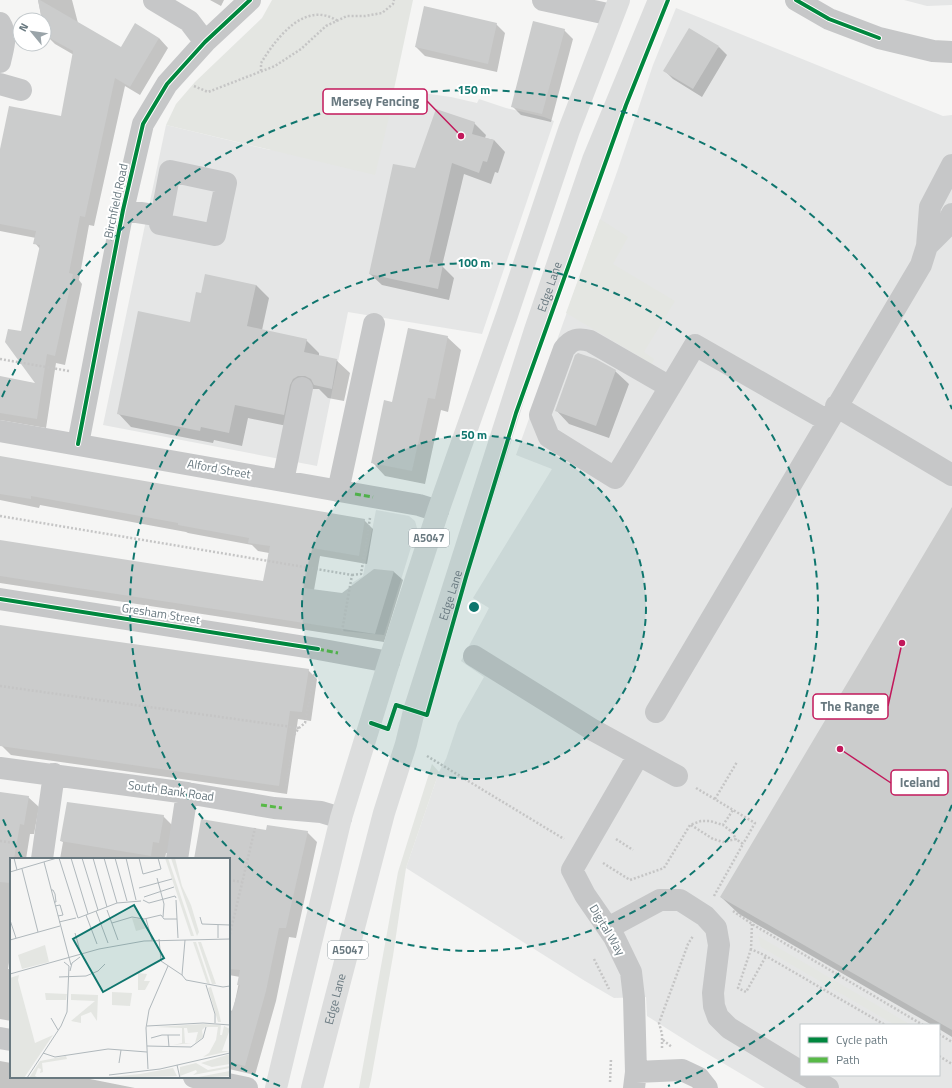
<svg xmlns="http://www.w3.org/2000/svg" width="952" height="1088" font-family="'Titillium Web',sans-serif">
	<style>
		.built { fill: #e5e6e6; fill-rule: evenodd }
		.green { fill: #e4e6e2 }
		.shadow { fill: #0003 }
		.building { fill: #cbcccc }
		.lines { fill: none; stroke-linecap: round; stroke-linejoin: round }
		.path { stroke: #c5c5c5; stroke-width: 2.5; stroke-dasharray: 2 2; stroke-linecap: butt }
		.minor { stroke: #c6c7c8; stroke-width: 22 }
		.highway { stroke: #dcdddd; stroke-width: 22 }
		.quiet { stroke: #58b947; stroke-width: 3; stroke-dasharray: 6 3; stroke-linecap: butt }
		.cycleway-casing { stroke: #fff; stroke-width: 6 }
		.cycleway { stroke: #00873e; stroke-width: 4 }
		.ring { fill: none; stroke: #0f766e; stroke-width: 2; stroke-dasharray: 7 5 }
		.labels { text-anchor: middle; stroke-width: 4; stroke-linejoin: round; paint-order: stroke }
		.shield { fill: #fff; stroke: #96a1a6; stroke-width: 1 }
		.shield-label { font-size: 11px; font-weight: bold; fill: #697980 }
		.street-label { font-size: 12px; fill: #697980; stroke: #fff }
		.inset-road { fill: none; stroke: #b0b8bc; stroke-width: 1 }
		.view { fill: #0f766e; fill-opacity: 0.15; stroke: #0f766e; stroke-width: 2 }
		.inset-edge { fill: none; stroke: #697980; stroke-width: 2 }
		.centre { fill: #0f766e; stroke: #fff; stroke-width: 2 }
		.ring-label { font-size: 12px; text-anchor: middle; font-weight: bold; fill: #0f766e; stroke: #fff; stroke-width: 4; stroke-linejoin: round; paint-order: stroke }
		.leader { fill: none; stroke: #c2185b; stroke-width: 1.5 }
		.callout-dot { fill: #c2185b; stroke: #fff; stroke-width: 1.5 }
		.callout { fill: #fff; stroke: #c2185b; stroke-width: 1.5 }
		.callout-label { font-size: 13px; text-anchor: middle; font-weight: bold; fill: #697980 }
	</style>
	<rect width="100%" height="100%" fill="#f5f5f4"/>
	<path class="built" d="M 904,0 L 952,0 L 952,5 L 927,6 Z
		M 676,8 L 943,116 L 952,115 L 952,1088 L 765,1088 L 696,1047 L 647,1016 L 646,997 L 614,998 L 585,981 L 406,868 L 439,772 L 446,759 L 458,723 L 484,677 L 461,661 L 489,608 L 473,598 L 552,469 L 516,455 L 617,172 L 653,65 ZM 801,1025 L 939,1025 L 939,1075 L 801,1075 Z
		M 394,89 L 451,97 L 477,103 L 479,99 L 506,108 L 544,117 L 554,121 L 482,334 L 348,312 L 317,466 L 103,425 L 166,125 L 270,150 L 391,109 Z
		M 376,510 L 409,516 L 415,521 L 417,528 L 384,635 L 343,631 L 352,583 L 363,576 Z"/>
	<path class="green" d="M 272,0 L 413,0 L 394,89 L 391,109 L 375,175 L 166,125 L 176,104 L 195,82 L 262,18 Z
		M 600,219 L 628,237 L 613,264 L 675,301 L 644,352 L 654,359 L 652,364 L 566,313 Z
		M 432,764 L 439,772 L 406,868 L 393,956 L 371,1080 L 369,1088 L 359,1088 L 398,872 Z
		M 758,936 L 911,1025 L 895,1025 L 761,947 Z"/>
	<path class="shadow" d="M 38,0 L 72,0 L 78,23 L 121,49 L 159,38 L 168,48 L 140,95 L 125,86 L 94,226 L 89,225 L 79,280 L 82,284 L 65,365 L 56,363 L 46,428 L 0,420 L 0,377 L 37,384 L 22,332 L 40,249 L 35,243 L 36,238 L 0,231 L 0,154 L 62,117 L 74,55 L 55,44 L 45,34 L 44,20 L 42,20 Z
		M 210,0 L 224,0 L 221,6 Z
		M 496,24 L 505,33 L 497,72 L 425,56 L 416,47 Z
		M 564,30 L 573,39 L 551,122 L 521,115 L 512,106 Z
		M 719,47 L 727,55 L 702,97 L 673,79 L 664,70 Z
		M 474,123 L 486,135 L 485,138 L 494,140 L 505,152 L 498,173 L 495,172 L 491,184 L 464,174 L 442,266 L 454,278 L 449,300 L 382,285 L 370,274 L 416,169 Z
		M 256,285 L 269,298 L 262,330 L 306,340 L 319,353 L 319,356 L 336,360 L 350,373 L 344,401 L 328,398 L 319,389 L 311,389 L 297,428 L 248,418 L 242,446 L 214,440 L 213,443 L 131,427 L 118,413 L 191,323 L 202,294 Z
		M 447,337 L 461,350 L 448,412 L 441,410 L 425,484 L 385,476 L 372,462 Z
		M 615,371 L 629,384 L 609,438 L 569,424 L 556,410 Z
		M 0,457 L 364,520 L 373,529 L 367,564 L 320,556 L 314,590 L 342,594 L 375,570 L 394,572 L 403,580 L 384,642 L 0,583 L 0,542 L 264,582 L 269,553 L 258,551 L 252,545 L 188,533 L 186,532 L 40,505 L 39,508 L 0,500 Z
		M 952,510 L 952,1037 L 939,1029 L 939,1025 L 932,1025 L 739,914 L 721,897 Z
		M 0,626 L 308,670 L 317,679 L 311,721 L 298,719 L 287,794 L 11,755 L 2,746 L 0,737 Z
		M 0,793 L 28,797 L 39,807 L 34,834 L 30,834 L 26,859 L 11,859 L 11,949 L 8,969 L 11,969 L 11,1021 L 0,1019 Z
		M 163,816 L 173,826 L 169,853 L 166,853 L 165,859 L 60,859 L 63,842 L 61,841 Z
		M 267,831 L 307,832 L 317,842 L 296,938 L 289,937 L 276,1001 L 255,1075 L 229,1069 L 229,1010 L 233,1011 L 240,977 L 229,975 L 229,859 L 195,859 Z
		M 0,1061 L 11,1063 L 11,1077 L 80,1077 L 135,1088 L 0,1088 Z"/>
	<path class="building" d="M 38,0 L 40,0 L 121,47 L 135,23 L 159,38 L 130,87 L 115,78 L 85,217 L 80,216 L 69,273 L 73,274 L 55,356 L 47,354 L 37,419 L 0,413 L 0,376 L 35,383 L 5,342 L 8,329 L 21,331 L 40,245 L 33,244 L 36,231 L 0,224 L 0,149 L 9,106 L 61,116 L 73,51 L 44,35 L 44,20 L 42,20 Z
		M 424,6 L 497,23 L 488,64 L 415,47 Z
		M 533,21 L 565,29 L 542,114 L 511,107 Z
		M 689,28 L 719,46 L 693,89 L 663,71 Z
		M 436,109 L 475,122 L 472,134 L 494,140 L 487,162 L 483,161 L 479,173 L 452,163 L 429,262 L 443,265 L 438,289 L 369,274 L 393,164 L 415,168 Z
		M 205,274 L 256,285 L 247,326 L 307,339 L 304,352 L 337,359 L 332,389 L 314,385 L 311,379 L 305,376 L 298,376 L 293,379 L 290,385 L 284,415 L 235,405 L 229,433 L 201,427 L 200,431 L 117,414 L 138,311 L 190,322 L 196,292 L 201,293 Z
		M 408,328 L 448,336 L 435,399 L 428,398 L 412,471 L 371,463 L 384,400 L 392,402 Z
		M 578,353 L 596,359 L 616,370 L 596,426 L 555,411 L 575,355 Z
		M 0,456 L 365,519 L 359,556 L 312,548 L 304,588 L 342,593 L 374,569 L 394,571 L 375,634 L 0,576 L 0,540 L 263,581 L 270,546 L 248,543 L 249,538 L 178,525 L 178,523 L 31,496 L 31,499 L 0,494 Z
		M 952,507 L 952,1030 L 720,897 Z
		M 0,625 L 309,669 L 302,712 L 290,711 L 279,786 L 0,746 Z
		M 0,792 L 29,796 L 24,825 L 20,824 L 14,859 L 11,859 L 10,883 L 0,882 Z
		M 67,802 L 164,815 L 159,843 L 153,842 L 151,856 L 60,841 Z
		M 201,819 L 266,830 L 267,825 L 308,831 L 286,928 L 279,928 L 266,991 L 245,1066 L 229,1062 L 229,1020 L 240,985 L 237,985 L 240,970 L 229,969 L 229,867 L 231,859 L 194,859 Z"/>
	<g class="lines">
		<path class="path" d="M 261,71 L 261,63 C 277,37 305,0 338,21
			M 194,86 L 208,92 L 275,66 L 301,49 L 326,26 L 347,16 L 365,16 L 382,13 L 393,4 L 394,0
			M 0,359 L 69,371
			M 0,516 L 352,575 L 342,631
			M 352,575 L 361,574 L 370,518
			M 0,686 L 299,728
			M 427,756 L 564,839
			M 286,786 L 294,735 L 299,728 L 305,723 L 315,671
			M 696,788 L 755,823 L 743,844
			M 715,799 L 737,762
			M 691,825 L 713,839 L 723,842 L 736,839 L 732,832 L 723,825
			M 616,839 L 633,850
			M 0,841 L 21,844
			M 603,863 L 630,880 L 664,868 L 690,825 L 701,821 L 710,821 L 723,825 L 733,810
			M 229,880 L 242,882
			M 714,896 L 743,844 L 736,839
			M 733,911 L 752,924 L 923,1025
			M 752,924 L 751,949 L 766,956 L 885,1025
			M 229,938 L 255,828
			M 751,949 L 738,988 L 746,992 L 766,956
			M 594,959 L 609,989
			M 939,1034 L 952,1042
			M 663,1040 L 672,1047
			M 662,1048 L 662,1034 L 659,1023 L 688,944 L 693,936
			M 939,1056 L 952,1064
			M 610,1082 L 611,1059"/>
		<path class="minor" d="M 154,0 L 189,21 L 205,42
			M 543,0 L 612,15
			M 796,0 L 829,19 L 879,38 L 933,51 L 952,52
			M 0,23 C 8,36 3,48 0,62
			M 0,84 L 21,90
			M 170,171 L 226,183 L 215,235 L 160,224 Z
			M 123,210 L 161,216
			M 927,246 L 945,228 L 952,214
			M 670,387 L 590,341 C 578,338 572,339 564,349 L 540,415 L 549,437 L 615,478 L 625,462 L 695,345 L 828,421
			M 836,406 L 952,475
			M 0,431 L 419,505 L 438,511
			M 78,444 L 123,210 L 143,124 L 167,84 L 205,42 L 250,0
			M 283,481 L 302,388
			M 338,491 L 374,324
			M 0,599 L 318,649 L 389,662
			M 474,656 L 593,730 L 677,776
			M 656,712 L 921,265 L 927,246 L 930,207 L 952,165
			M 0,768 L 187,793 L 274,808 L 321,812 L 341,818
			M 42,859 L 54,774
			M 177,859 L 187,793
			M 608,928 L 660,900 L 680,900 L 705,916 L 716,928 L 719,945 L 713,993 L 714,1006 L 718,1017 L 729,1028 L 801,1072
			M 0,1038 L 11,1040
			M 636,1072 L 682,1070 L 699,1078 L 707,1088
			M 806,1075 L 828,1088
			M 194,1077 L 247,1088
			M 634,1088 L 636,1072 L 634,998 L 631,972 L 614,937 L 585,895 L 572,870 L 638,756"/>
		<g class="highway">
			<path d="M 276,1088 L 341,818 L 389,662 L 438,511 L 507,315 L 569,130 L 619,0"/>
			<path id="s1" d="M 312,1088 L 384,813 L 406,744 L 414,711 L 535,330 L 593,160 L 659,0"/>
		</g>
		<path class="quiet" d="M 355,494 L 373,497
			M 318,649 L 338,653
			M 261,805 L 282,808"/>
		<g class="cycleway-casing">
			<path id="cycleway" d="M 796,0 L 829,19 L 879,38
				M 78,444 L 123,210 L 143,124 L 167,84 L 205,42 L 250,0
				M 0,599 L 318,649
				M 371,723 L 388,729 L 396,705 L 427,715 L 466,577 L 516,413 L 626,105 L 668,0"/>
		</g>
		<use href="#cycleway" class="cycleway"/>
	</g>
	<circle cx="474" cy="607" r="172" fill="#0f766e" fill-opacity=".12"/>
	<g class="ring">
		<circle cx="474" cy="607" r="172"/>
		<circle cx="474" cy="607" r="344"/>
		<path d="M952 805A517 517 0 0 1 668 1086M280 1086A517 517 0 0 1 231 1063M22 858A517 517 0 0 1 2 817M2 397A517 517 0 0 1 952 409"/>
	</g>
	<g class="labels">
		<g class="shield">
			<rect x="409" y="529" width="40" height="18" rx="3"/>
			<rect x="328" y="941" width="40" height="18" rx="3"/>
		</g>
		<g class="shield-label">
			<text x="429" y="542">A5047</text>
			<text x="348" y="954">A5047</text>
		</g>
		<g class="street-label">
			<text transform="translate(116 201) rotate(-78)" y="4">Birchfield Road</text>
			<text dy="4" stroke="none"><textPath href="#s1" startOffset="836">Edge Lane</textPath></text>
			<text transform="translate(219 469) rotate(10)" y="4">Alford Street</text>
			<text dy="4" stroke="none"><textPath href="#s1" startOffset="512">Edge Lane</textPath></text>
			<text transform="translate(161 614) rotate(9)" y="4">Gresham Street</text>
			<text transform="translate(171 791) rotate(8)" y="4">South Bank Road</text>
			<text transform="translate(607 930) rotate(59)" y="4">Digital Way</text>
			<text dy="4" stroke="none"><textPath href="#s1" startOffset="92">Edge Lane</textPath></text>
		</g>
	</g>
	<g transform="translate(10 858)">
		<rect width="220" height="220" fill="#f5f5f4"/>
		<path d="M 155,0 L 158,0 L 184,78 L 181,78 ZM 161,0 L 165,0 L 172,28 L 181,47 L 189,74 L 187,78 ZM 122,60 L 135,62 L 137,70 L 126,73 ZM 183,84 L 186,84 L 200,126 L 197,125 ZM 188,84 L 191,84 L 206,126 L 202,126 ZM 35,87 L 39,104 L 12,111 L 8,97 ZM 128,115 L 137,116 L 134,123 L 140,123 L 135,132 L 128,132 ZM 9,117 L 8,122 L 25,185 L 43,177 L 14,220 L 0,220 L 0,120 ZM 201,129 L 209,155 L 211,164 L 208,164 L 198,130 ZM 102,134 L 122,135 L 120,148 L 102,147 ZM 35,135 L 57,136 L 56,142 L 36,142 ZM 61,136 L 88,137 L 87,163 L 81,154 L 71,158 L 71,165 L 61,163 L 85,143 L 61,142 ZM 193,166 L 211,167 L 210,177 L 212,177 L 214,168 L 220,171 L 212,193 L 220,193 L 193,199 L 199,195 L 206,182 L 208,169 L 195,169 L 192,172 L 193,179 L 185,185 L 188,174 L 178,175 L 177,170 L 174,170 L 175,185 L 181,185 L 163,187 L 172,185 L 172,170 L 145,169 ZM 220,196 L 220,206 L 202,209 L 191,205 ZM 56,198 L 57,201 L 32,205 L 33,214 L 30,215 L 31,211 L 28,210 L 25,218 L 29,220 L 19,220 L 30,203 ZM 186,205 L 198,212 L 220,208 L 220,210 L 183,217 L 187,214 L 186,212 L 170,218 L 170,209 ZM 163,210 L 167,218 L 89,220 L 130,216 ZM 220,213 L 220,218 L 183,220 L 209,215 Z" fill="#e4e6e2"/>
		<path class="inset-road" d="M 4,0 L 7,12M 49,0 L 68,60 L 107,45 L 131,43M 61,0 L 78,56M 72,0 L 88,52M 83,0 L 97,49M 94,0 L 107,45M 105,0 L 117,43M 116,0 L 126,42M 129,0 L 133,16 L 151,11 L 148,0M 34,4 L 61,107M 12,11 L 28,74M 0,14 L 47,0M 147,20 L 154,46 L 153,59M 129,30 L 162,21M 41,32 L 43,32 L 45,36 L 46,44 L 44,44M 134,39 L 164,29M 133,42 L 139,45 L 165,38 L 166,40M 166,42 L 168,80M 45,48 L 50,47 L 53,57 L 48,58M 97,52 L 108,82M 86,53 L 98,85M 76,57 L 87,86M 190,59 L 192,66 L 220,67M 136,61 L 142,82M 0,62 L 6,80M 49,64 L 66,60M 102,65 L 122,59 L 134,61 L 151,57 L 154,61 L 167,61M 65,75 L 71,96M 208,80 L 208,67M 149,81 L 151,103 L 172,117M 0,82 L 50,68M 175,82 L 172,117 L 176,122 L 213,129 L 220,128M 60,113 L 62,105 L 70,99M 0,116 L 89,91 L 134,83 L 220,81M 49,119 L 76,118 L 88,113 L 95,106M 196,127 L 205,156 L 205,165M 41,160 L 48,172M 137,168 L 193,165 L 220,167M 158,177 L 159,189M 141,180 L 152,177 L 170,177M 137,188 L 181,189 L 193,180 L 196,169M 33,195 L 45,199 L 98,191 L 137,194M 109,205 L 111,192M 167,207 L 170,220M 138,211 L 136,170 L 139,152 L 158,108M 99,217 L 150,211 L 220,195M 17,220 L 51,168 L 57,154 L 59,108 L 54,104"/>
		<path class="view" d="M 124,47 L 154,100 L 93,134 L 63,81 Z"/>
		<rect width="220" height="220" class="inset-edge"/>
	</g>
	<circle cx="474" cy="607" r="6" class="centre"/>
	<g class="ring-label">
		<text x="474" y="94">150 m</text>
		<text x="474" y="267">100 m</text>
		<text x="474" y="439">50 m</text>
	</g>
	<path class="leader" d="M461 136L427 101M902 643L888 706M840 749L891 783"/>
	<g class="callout-dot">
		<circle cx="461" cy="136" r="4"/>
		<circle cx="902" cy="643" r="4"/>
		<circle cx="840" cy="749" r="4"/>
	</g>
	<g class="callout">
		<rect x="323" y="89" width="104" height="25" rx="4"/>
		<rect x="813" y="694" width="75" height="25" rx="4"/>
		<rect x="891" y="770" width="57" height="25" rx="4"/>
	</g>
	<g class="callout-label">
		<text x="375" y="106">Mersey Fencing</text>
		<text x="850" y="711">The Range</text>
		<text x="920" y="787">Iceland</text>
	</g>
	<rect x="800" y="1024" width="140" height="52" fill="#ffffff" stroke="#c3c9cc"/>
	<rect x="808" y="1037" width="20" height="6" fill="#00873e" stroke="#c3c9cc"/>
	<text x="836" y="1044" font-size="12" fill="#697980">Cycle path</text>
	<rect x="808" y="1057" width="20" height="6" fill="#58b947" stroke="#c3c9cc"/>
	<text x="836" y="1064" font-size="12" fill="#697980">Path</text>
	<g transform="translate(32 32) rotate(299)"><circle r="19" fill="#ffffff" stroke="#c3c9cc"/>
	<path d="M0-3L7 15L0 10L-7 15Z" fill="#9aa4a9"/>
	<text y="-6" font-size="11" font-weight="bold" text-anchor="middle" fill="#697980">N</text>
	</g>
</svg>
